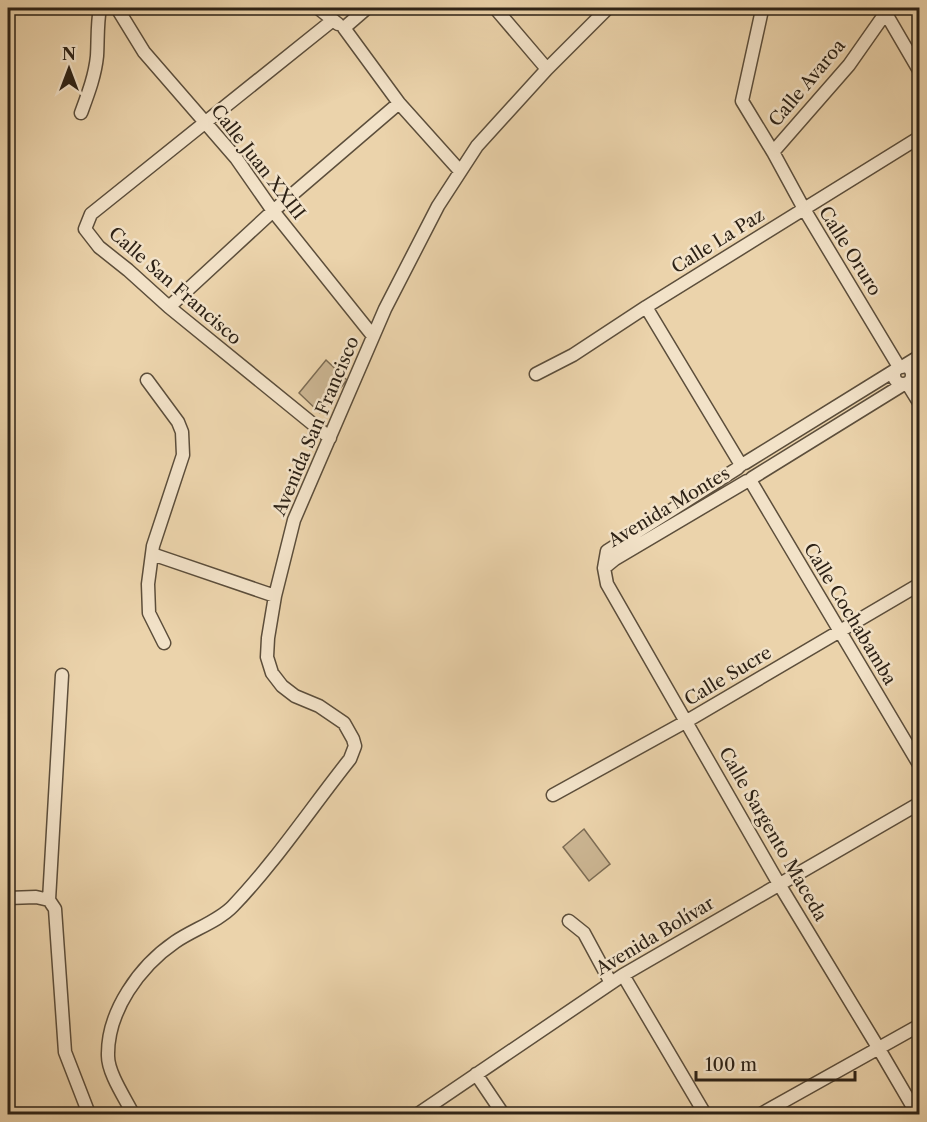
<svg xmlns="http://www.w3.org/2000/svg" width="927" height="1122" font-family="'Libre Caslon Text',serif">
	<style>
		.green { fill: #cbb592; stroke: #7c6c54; stroke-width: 1.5 }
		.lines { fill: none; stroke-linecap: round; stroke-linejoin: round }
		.minor-casing { stroke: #5c4e3b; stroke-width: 15 }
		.minor { stroke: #f2e2c8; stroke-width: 12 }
		.labels { text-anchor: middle; stroke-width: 5; stroke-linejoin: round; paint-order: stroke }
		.street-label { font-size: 18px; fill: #2d2216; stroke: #f2e2c8 }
	</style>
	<rect width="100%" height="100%" fill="#ebd3ab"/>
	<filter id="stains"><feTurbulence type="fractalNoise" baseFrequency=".00333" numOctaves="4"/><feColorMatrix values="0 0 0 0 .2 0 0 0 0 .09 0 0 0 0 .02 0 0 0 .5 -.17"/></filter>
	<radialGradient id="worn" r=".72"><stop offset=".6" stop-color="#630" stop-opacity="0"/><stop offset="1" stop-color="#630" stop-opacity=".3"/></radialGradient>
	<path class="green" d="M 326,360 L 347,380 L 320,413 L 299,393 Z
		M 584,829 L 610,864 L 589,881 L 563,847 Z"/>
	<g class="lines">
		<g class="minor-casing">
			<path id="minor" d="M 117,8 L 144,52 L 236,158 L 273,211 L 373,336
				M 318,8 L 338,24
				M 367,8 L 344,28 L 399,103 L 460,171
				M 495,8 L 547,69
				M 762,10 L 742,101 L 773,152 L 804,209 L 899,367
				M 885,12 L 920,72
				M 81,113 C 88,94 95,76 97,56 C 98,40 97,24 100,8
				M 773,152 L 849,65 L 889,8
				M 169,307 L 273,211 L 399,103
				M 646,307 L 741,465
				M894 375a9 9 0 1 1 18 0a9 9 0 1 1-18 0Z
				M 902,367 L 920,356
				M 536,374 L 573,355 L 646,307 L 920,137
				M 147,380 L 178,422 L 182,432 L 183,455 L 153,546 L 148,584 L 149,613 L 164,643
				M 907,383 L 920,404
				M 330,438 L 169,307 L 128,270 L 99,247 L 85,229 L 91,214 L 333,20
				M 745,463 L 897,369
				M 738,468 L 607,551 L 604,568 L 607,584 L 779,884 L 879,1049 L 917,1114
				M 752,478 L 904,384
				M 750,480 L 920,766
				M 152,554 L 275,596
				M 604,568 L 615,559 L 747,481
				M 553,795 L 687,721 L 920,584
				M 8,898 L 36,897 L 49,900 L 55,909 L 65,1052 L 89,1114
				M 49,900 L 62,675
				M 569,921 L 584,933 L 611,983
				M 623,975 L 705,1114
				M 476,1074 L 503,1114
				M 133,1114 C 125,1098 108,1073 108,1056 C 107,1011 140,966 175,942 C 192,930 219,921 233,906 C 276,861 311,808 350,759 L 355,746 L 353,739 L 344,723 L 319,706 L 295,696 L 282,686 L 272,673 L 267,657 L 268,638 L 275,596 L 294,520 L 385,309 L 438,206 L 477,146 L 547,69 L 608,8
				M 418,1114 L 623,975 L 920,803
				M 761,1114 L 920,1025"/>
		</g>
		<use href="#minor" class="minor"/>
	</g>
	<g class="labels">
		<g class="street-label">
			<text transform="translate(807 83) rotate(-50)" y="6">Calle Avaroa</text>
			<text transform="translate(258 162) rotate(52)" y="6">Calle Juan XXIII</text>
			<text transform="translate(718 241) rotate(-32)" y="6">Calle La Paz</text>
			<text transform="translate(850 251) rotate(58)" y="6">Calle Oruro</text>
			<text transform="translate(175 286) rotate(41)" y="6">Calle San Francisco</text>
			<text transform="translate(316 426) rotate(-67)" y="6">Avenida San Francisco</text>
			<text transform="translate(669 507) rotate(-31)" y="6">Avenida Montes</text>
			<text transform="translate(850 614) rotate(59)" y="6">Calle Cochabamba</text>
			<text transform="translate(728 676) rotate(-31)" y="6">Calle Sucre</text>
			<text transform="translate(773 834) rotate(60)" y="6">Calle Sargento Maceda</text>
			<text transform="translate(655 936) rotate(-31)" y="6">Avenida Bolívar</text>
		</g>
	</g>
	<rect width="927" height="1122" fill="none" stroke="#ebd3ab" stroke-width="30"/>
	<rect x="9" y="9" width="909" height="1104" fill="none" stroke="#2d2216" stroke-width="3"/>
	<rect x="15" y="15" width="897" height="1092" fill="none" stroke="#2d2216" stroke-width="1.5"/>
	<g transform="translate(69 69)" stroke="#f2e2c8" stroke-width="4.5" paint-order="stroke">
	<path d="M0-4.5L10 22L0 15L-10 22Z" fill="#2d2216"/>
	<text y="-9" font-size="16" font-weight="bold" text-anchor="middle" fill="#2d2216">N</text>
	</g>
	<path d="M696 1071v9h159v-9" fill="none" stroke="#2d2216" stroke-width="3"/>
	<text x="705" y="1071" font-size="18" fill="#2d2216" stroke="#f2e2c8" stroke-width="4.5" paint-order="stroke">100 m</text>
	<rect width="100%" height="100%" filter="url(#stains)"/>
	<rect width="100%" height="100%" fill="url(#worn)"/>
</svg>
